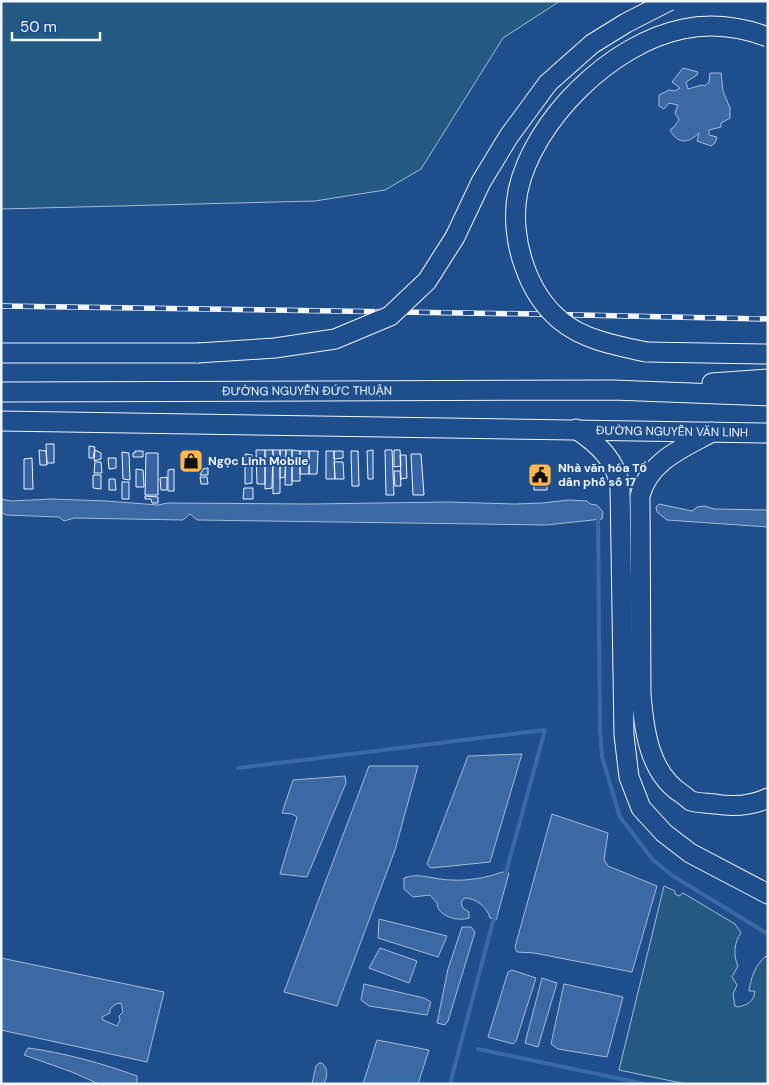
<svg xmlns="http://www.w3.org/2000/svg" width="769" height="1085" font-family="'DM Sans',sans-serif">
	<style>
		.green { fill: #245a82; stroke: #a8bbd7 }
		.water { fill: #3b69a3; stroke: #a8bbd7; fill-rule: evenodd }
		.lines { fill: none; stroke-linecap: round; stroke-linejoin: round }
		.stream { stroke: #3b69a3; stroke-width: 4 }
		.building { fill: #3563a3; stroke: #f2f6ff }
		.highway-casing { stroke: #f2f6ff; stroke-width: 21 }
		.highway { stroke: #1f4e8c; stroke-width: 19 }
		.rail-casing { stroke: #f2f6ff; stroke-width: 5.5 }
		.rail { stroke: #1f4e8c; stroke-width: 4; stroke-dasharray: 11; stroke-linecap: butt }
		.highway-bridge-casing { stroke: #f2f6ff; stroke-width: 21; stroke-linecap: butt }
		.highway-bridge { stroke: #1f4e8c; stroke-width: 19 }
		.labels { text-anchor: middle; stroke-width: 4; stroke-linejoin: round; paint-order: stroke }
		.street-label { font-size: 12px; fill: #f2f6ff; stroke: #1f4e8c }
		.poi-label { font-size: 12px; font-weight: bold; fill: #f2f6ff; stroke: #1f4e8c; text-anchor: start }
	</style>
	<rect width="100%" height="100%" fill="#1f4e8c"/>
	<path class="green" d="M 1,1 L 560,1 L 503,38 L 421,169 L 385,190 L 315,201 L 1,209 Z
		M 664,886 L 675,891 L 675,894 L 679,896 L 683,893 L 735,924 L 741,933 C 734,942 733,956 738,966 L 732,977 L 737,985 L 733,994 L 735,1006 L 738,1007 C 747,1005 754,1002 755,991 L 749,991 C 751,978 755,965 766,956 L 768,958 L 768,1084 L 686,1084 L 619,1070 Z"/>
	<path class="water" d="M 683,68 L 698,72 L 697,75 L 686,82 L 688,89 L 702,85 L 705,86 L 709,82 L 710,73 L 721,73 L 723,91 L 730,108 L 730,118 L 721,123 L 721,127 L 709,130 L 709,135 L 717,137 L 715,143 L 711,146 L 697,141 L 699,133 C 689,143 678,145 670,130 L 674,127 L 679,120 L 675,113 L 678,105 L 669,103 L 664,109 L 659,106 L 659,95 L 669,90 L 675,91 L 680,88 L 672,82 Z
		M 1,499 L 11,501 L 51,499 L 106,501 L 158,505 L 168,503 L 311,504 L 447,502 L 515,504 L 542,503 L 568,500 L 587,501 L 590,504 L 597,505 L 603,512 L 602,519 L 546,525 L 197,520 L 190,514 L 183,520 L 74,518 L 64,521 L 59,517 L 6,515 L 1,512 Z
		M 659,504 L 692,511 L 697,507 L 705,506 L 714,509 L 768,510 L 768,527 L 667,520 L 657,512 L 656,507 Z
		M 522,754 L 490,862 L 431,868 L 427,864 L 468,756 Z
		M 369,766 L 418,766 L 395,850 L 337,1006 L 284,992 Z
		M 345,776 L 346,783 L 307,877 L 280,874 L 297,817 L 292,814 L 282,813 L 293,780 Z
		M 552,814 L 608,833 L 604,860 L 608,866 L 657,886 L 632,972 L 534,953 L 517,952 L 515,947 Z
		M 502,872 L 509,873 L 496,920 L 490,918 C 487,906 475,898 464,898 L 461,903 L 463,908 L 469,912 L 469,918 C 458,922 437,916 437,903 L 430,895 L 413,897 L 404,889 L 404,878 C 418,872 435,880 451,880 C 467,881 487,878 502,872 Z
		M 379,919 L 447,936 L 438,957 L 378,938 Z
		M 462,927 L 471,927 L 475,932 L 448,1021 L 445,1025 L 437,1023 L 448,969 Z
		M 380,948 L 417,961 L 409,983 L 369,968 Z
		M 1,958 L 164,992 L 147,1062 L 1,1030 ZM 121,1003 L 123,1012 L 119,1016 L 120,1020 L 117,1026 L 103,1020 L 102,1017 L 110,1013 L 110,1009 L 116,1004 Z
		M 512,970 L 536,978 L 516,1041 L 513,1044 L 488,1037 L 508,972 Z
		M 542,978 L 557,983 L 538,1047 L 525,1043 Z
		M 364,984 L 424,998 L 431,1002 L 427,1015 L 369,1006 L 361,1000 Z
		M 564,984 L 623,997 L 607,1057 L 558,1049 L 551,1044 Z
		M 377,1040 L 429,1050 L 418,1084 L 363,1084 Z
		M 28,1048 C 65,1053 101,1063 137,1076 L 137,1084 L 99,1084 L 72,1072 L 24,1055 Z
		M 319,1063 L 322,1063 C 329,1070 327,1076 324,1084 L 312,1084 L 316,1066 Z"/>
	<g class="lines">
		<path class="stream" d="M 598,516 L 600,729 L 602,757 L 620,817 L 653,860 L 673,876 L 768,934
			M 238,768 L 545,730 L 505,876
			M 478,1049 L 645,1084
			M 450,1084 L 495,914"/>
	</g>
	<path class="building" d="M 46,444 L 54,444 L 54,463 L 47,463 Z
		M 89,446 L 95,447 L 93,458 L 89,458 Z
		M 39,450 L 46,451 L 47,465 L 40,465 Z
		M 95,450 L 101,453 L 101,459 L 94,461 Z
		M 256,450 L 265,450 L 265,484 L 257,484 Z
		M 265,450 L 273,450 L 272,488 L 265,489 Z
		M 273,450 L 280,450 L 280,493 L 273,494 Z
		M 280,450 L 286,450 L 285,477 L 280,478 Z
		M 286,450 L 292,450 L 292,485 L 285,485 Z
		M 292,450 L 300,451 L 300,481 L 292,481 Z
		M 373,450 L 373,479 L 368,479 L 367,451 Z
		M 385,450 L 392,450 L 394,495 L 386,495 Z
		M 394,450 L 400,450 L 401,466 L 394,467 Z
		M 135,451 L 143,451 L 143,457 L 133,457 L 133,453 L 135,453 Z
		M 300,451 L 309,451 L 309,474 L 300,474 Z
		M 309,451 L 318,451 L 317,474 L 309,474 Z
		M 326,451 L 334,451 L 335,479 L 326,479 Z
		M 334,451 L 343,451 L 343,458 L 334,459 Z
		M 351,451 L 358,451 L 359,486 L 352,486 Z
		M 122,452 L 129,453 L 130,480 L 123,479 Z
		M 146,453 L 158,453 L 158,495 L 145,495 Z
		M 245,454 L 252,455 L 252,483 L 245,484 Z
		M 411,454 L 421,454 L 424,495 L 413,495 Z
		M 400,455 L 406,455 L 407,478 L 401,479 Z
		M 32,458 L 33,489 L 24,489 L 24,459 Z
		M 108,458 L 116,458 L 116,468 L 109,469 Z
		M 95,462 L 101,462 L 102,473 L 94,473 Z
		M 334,462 L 343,462 L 344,479 L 335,479 Z
		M 208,468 L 208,475 L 200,475 L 203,469 Z
		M 136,469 L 143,470 L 144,487 L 136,487 Z
		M 174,469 L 174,491 L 168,491 L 168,470 Z
		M 394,471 L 400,471 L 401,486 L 395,486 Z
		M 93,475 L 101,475 L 101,489 L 93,488 Z
		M 534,475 L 547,475 L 547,490 L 534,490 Z
		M 167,477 L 167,490 L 161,490 L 160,478 Z
		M 200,477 L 207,477 L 208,484 L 201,484 Z
		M 109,479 L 115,479 L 116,490 L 109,490 Z
		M 122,482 L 129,482 L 129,499 L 122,499 Z
		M 244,488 L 253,488 L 253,499 L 243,499 Z
		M 145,496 L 158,497 L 158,503 L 152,503 L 151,499 L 145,499 Z"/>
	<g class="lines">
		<g class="highway-casing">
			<g id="highway">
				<path d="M 646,352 L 768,354"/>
				<path d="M 1,353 L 198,353"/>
				<path d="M 712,383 L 768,379"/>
				<path id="s1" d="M 1,392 L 613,390 L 768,396"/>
				<path id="s2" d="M 1,421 L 768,433"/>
				<path d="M 576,429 C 598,444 616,460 620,487 L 624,735 L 629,777 L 641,808 L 664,833 L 690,853 L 768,894"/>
				<path d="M 712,432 C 683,448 649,461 640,496 L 641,694 C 644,730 649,773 682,794 C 685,796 688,799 691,801 C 698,803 707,803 715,804 C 733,807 751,806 768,798"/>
			</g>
		</g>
		<use href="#highway" class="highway"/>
		<g class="rail-casing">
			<path id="rail" d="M 1,306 L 533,314 L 768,319"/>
		</g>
		<use href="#rail" class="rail"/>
		<g class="highway-bridge-casing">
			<path id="highway-bridge" d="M 646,352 C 618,346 584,340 561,321 C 544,307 531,286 524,265 C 516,243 513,215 518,191 C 533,120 612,43 683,29 C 711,23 741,27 768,37
				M 198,353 L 275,348 L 335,339 L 390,316 L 427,281 L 455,237 L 481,182 L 509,136 L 548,83 L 592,44 L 626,23 L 669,1"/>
		</g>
		<use href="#highway-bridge" class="highway-bridge"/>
	</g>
	<defs>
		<g id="shop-square" transform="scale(1.25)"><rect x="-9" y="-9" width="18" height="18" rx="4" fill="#ffb74d" stroke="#1f4e8c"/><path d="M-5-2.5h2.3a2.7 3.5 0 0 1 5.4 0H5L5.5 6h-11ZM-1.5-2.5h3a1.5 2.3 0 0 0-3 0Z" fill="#111"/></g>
		<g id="civic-square" transform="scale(1.25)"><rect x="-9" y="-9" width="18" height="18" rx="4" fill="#ffb74d" stroke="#1f4e8c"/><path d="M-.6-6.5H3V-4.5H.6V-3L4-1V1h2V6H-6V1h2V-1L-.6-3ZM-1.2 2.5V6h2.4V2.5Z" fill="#111"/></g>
	</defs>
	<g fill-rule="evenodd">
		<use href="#shop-square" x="191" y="461"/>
		<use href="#civic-square" x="540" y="475"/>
	</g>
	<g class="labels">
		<g class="street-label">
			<text dy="4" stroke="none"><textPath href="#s1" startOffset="306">ĐƯỜNG NGUYỄN ĐỨC THUẬN</textPath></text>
			<text dy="4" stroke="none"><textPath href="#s2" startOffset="671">ĐƯỜNG NGUYỄN VĂN LINH</textPath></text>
		</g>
		<g class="poi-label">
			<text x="208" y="465">Ngọc Linh Mobile</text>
			<text x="558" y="472">Nhà văn hóa Tổ<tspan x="558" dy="14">dân phố số 17</tspan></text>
		</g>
	</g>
	<rect width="769" height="1085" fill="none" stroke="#f2f6ff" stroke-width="5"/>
	<path d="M12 32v8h88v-8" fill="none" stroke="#f2f6ff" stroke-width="2.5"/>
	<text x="20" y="32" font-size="15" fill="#f2f6ff" stroke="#1f4e8c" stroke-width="4" paint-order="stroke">50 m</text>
</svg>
